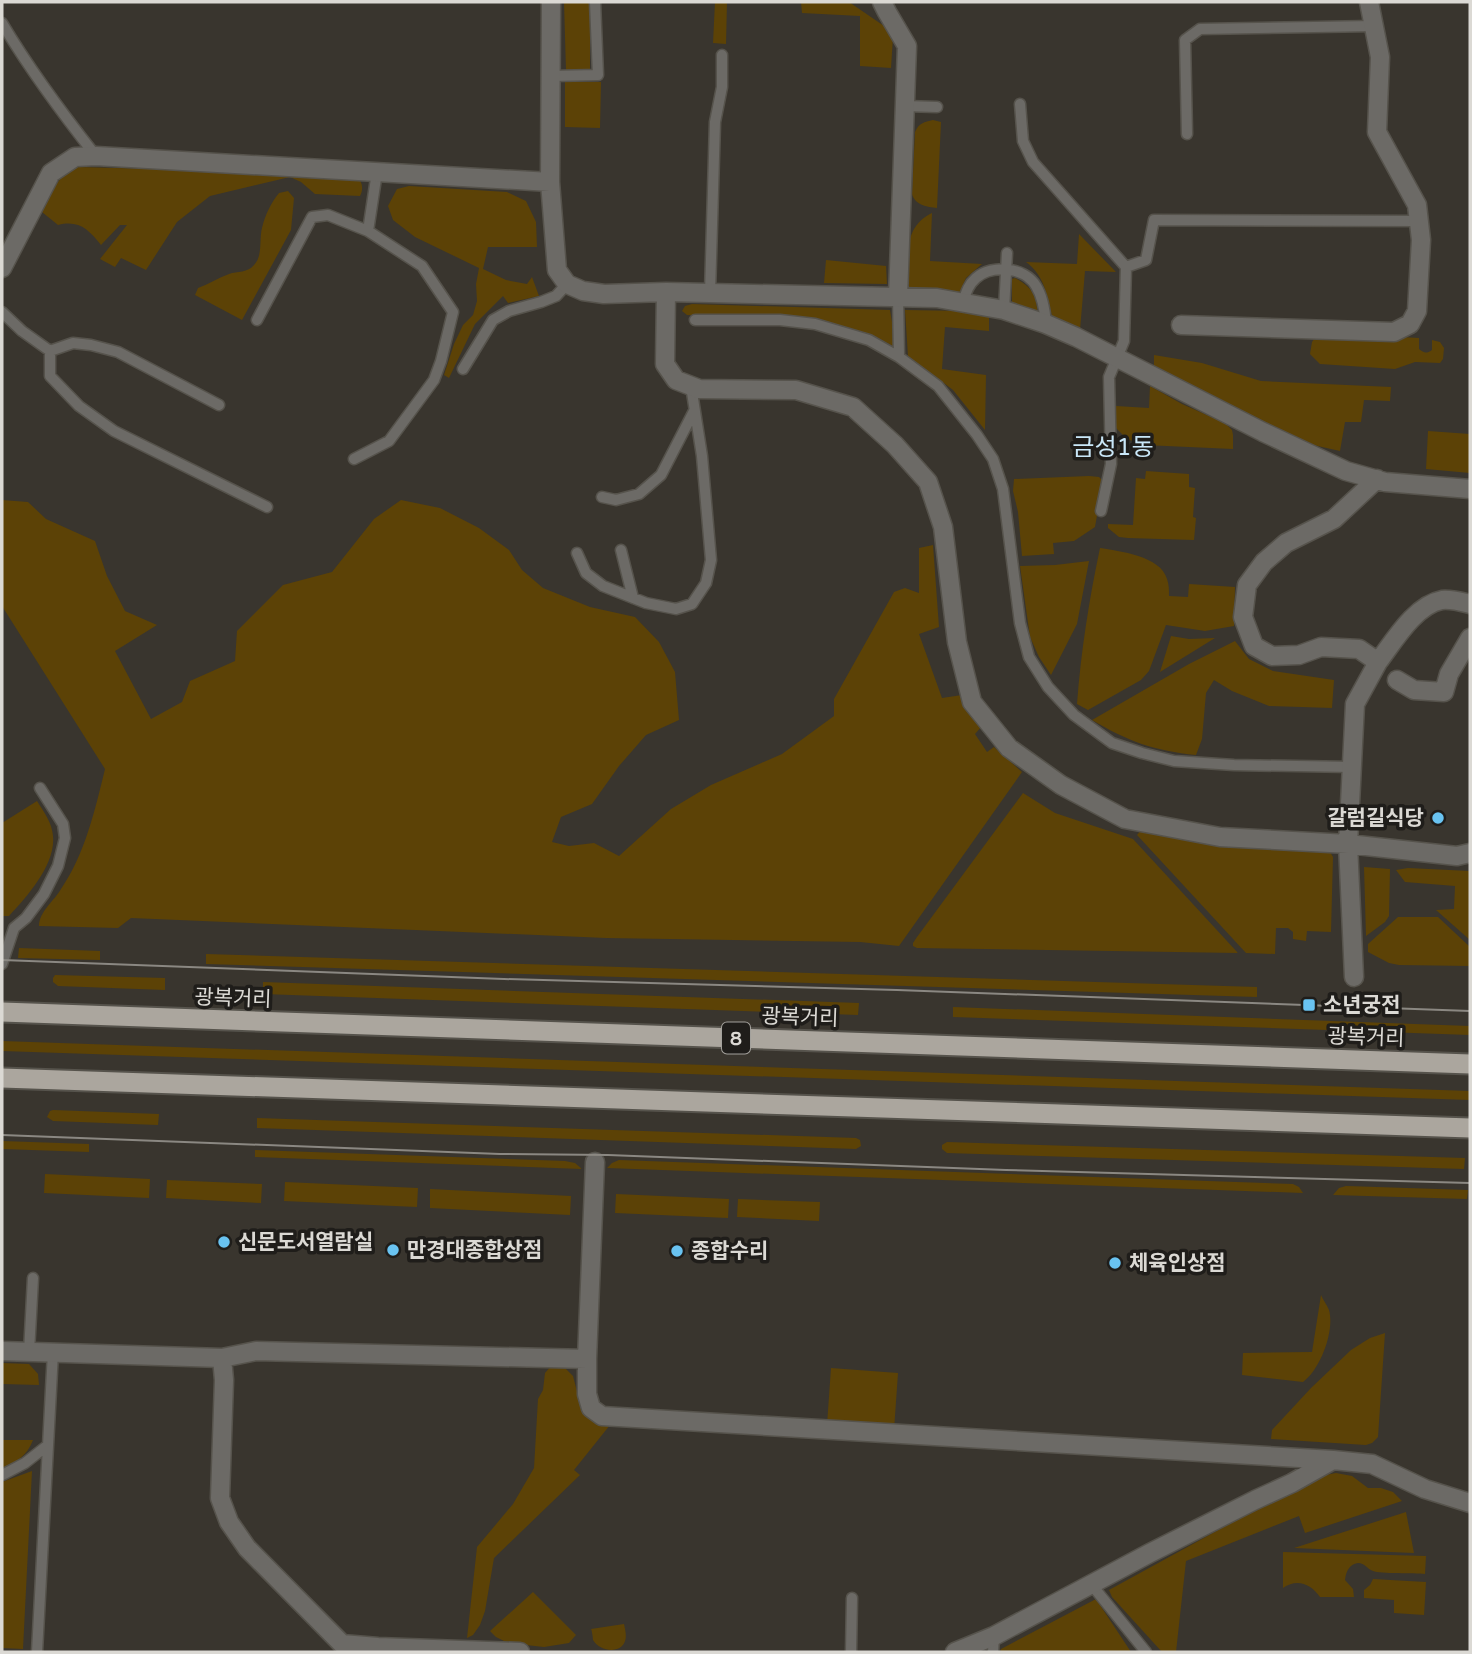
<svg xmlns="http://www.w3.org/2000/svg" width="1472" height="1654" font-family="'Varela Round','Noto Sans KR',sans-serif">
	<style>
		.green { fill: #5c4206 }
		.lines { fill: none; stroke-linecap: round; stroke-linejoin: round }
		.service-casing { stroke: #56534c; stroke-width: 13 }
		.minor-casing { stroke: #56534c; stroke-width: 21 }
		.trunk-casing { stroke: #56534c; stroke-width: 23 }
		.service { stroke: #6c6a66; stroke-width: 10 }
		.minor { stroke: #6c6a66; stroke-width: 18 }
		.trunk { stroke: #aba69e; stroke-width: 19 }
		.tram { stroke: #8b8882; stroke-width: 2 }
		.poi-dot { fill: #69c3f1; stroke: #1f1d1a; stroke-width: 2.5 }
		.labels { text-anchor: middle; stroke-width: 7; stroke-linejoin: round; paint-order: stroke }
		.shield { fill: #1f1d1a; stroke: #a3a19c; stroke-width: 2 }
		.shield-label { font-size: 19px; font-weight: bold; fill: #dbd9d4 }
		.poi-label { font-size: 21px; font-weight: bold; fill: #dbd9d4; stroke: #1f1d1a; text-anchor: start }
		.street-label { font-size: 21px; fill: #dbd9d4; stroke: #1f1d1a }
		.quarter-label { font-size: 24px; fill: #c9e7f8; stroke: #1f1d1a }
	</style>
	<rect width="100%" height="100%" fill="#39352e"/>
	<path class="green" d="M 564,2 L 590,2 L 590,70 L 566,71 Z
		M 715,2 L 727,2 L 726,44 L 713,43 Z
		M 801,2 L 849,2 L 887,28 L 893,37 L 891,68 L 860,66 L 860,16 L 802,13 Z
		M 565,82 L 601,82 L 600,128 L 565,127 Z
		M 933,120 L 941,122 L 937,208 C 927,207 915,205 912,194 L 915,132 C 919,123 924,122 933,120 Z
		M 77,167 L 233,171 L 266,175 L 294,173 L 357,176 C 362,182 364,188 360,196 L 315,194 L 301,182 L 290,177 L 210,196 L 177,222 L 146,270 L 121,258 L 115,267 L 100,259 L 127,225 L 120,225 L 101,245 C 88,229 79,220 58,225 L 42,212 C 52,192 56,177 77,167 Z
		M 409,186 L 507,192 L 526,201 L 536,222 L 537,247 L 488,247 L 483,269 L 506,280 L 527,284 L 532,277 L 539,296 L 508,303 L 503,296 L 475,324 L 449,378 L 444,375 L 454,344 L 463,325 L 473,315 L 477,301 L 476,284 L 479,268 L 415,237 L 393,220 L 388,206 L 397,189 Z
		M 288,191 L 294,198 L 291,230 L 242,320 L 195,295 L 198,288 C 209,284 218,278 229,274 C 237,271 248,273 254,265 C 263,256 259,239 262,228 C 265,215 271,203 279,193 Z
		M 932,213 L 930,261 L 982,264 L 966,278 L 959,294 L 909,290 C 908,261 901,228 932,213 Z
		M 1079,234 L 1116,272 L 1085,271 L 1080,330 L 1052,316 C 1047,295 1044,275 1026,262 L 1077,264 Z
		M 826,260 L 886,266 L 887,284 L 824,283 Z
		M 1015,278 C 1033,288 1036,295 1038,315 L 1012,305 L 1012,279 Z
		M 692,304 L 890,310 L 894,334 L 893,346 L 874,336 L 846,327 L 813,319 L 687,315 L 682,311 L 685,306 Z
		M 905,310 L 965,311 L 989,316 L 989,331 L 945,327 L 942,369 L 986,375 L 985,430 L 953,390 L 908,356 Z
		M 1327,333 L 1419,338 L 1419,349 C 1424,353 1426,354 1432,350 L 1432,340 L 1440,342 L 1444,348 L 1443,359 L 1440,363 L 1415,362 L 1395,369 L 1320,364 L 1310,354 L 1312,342 L 1317,335 Z
		M 1154,355 L 1202,363 L 1261,381 L 1391,387 L 1390,401 L 1364,400 L 1361,422 L 1345,422 L 1340,451 L 1304,443 L 1198,389 L 1154,371 Z
		M 1150,386 L 1182,404 L 1225,423 L 1232,430 L 1233,435 L 1233,449 L 1144,445 L 1127,439 L 1116,428 L 1116,406 L 1149,408 Z
		M 1428,431 L 1470,434 L 1470,473 L 1426,469 Z
		M 1146,471 L 1189,474 L 1189,487 L 1195,488 L 1193,517 L 1196,518 L 1194,540 L 1128,538 L 1119,537 L 1108,528 L 1108,524 L 1133,525 L 1136,478 L 1145,479 Z
		M 1089,476 L 1099,477 L 1103,481 L 1095,527 L 1074,541 L 1053,543 L 1054,554 L 1022,556 L 1018,512 L 1013,491 L 1014,479 Z
		M 2,500 L 28,502 L 46,519 L 95,541 L 107,576 L 125,611 L 157,625 L 115,651 L 151,719 L 182,702 L 190,681 L 235,661 L 237,631 L 283,585 L 332,572 L 374,519 L 401,500 L 440,508 L 479,528 L 509,550 L 522,570 L 543,588 L 590,607 L 635,617 L 659,642 L 675,672 L 679,720 L 646,735 L 619,766 L 592,804 L 561,817 L 552,842 L 569,846 L 594,843 L 619,856 L 671,809 L 711,785 L 782,754 L 834,716 L 834,699 L 894,592 L 905,588 L 919,593 L 919,548 L 933,545 L 939,627 L 919,634 L 942,698 L 962,695 L 982,726 L 975,734 L 987,752 L 994,747 L 1022,772 L 899,946 L 860,942 L 606,938 L 131,918 L 118,928 L 39,926 C 39,912 54,901 61,889 C 85,854 95,810 105,769 L 2,606 Z
		M 1100,548 C 1119,551 1161,556 1167,579 C 1169,584 1169,590 1169,596 L 1188,597 L 1189,584 L 1235,587 L 1234,626 L 1205,631 L 1166,625 L 1149,671 L 1141,680 L 1088,710 L 1077,704 C 1081,651 1089,600 1100,548 Z
		M 1089,561 L 1077,624 L 1051,675 L 1039,657 L 1030,637 L 1020,566 L 1055,565 Z
		M 1171,636 L 1189,639 L 1215,638 L 1160,672 Z
		M 1235,641 L 1249,659 L 1273,671 L 1334,680 L 1332,708 L 1269,706 L 1232,691 L 1214,680 L 1206,693 L 1202,739 L 1196,755 C 1155,751 1127,741 1092,720 L 1189,664 Z
		M 1023,793 L 1055,813 L 1133,839 L 1238,953 L 917,948 L 913,946 L 913,943 L 917,937 Z
		M 37,801 C 44,812 52,823 53,836 C 56,864 27,897 9,916 L 2,916 L 2,823 Z
		M 1141,830 L 1217,846 L 1327,847 L 1333,857 L 1331,932 L 1307,931 L 1306,941 L 1293,939 L 1293,932 L 1288,928 L 1276,928 L 1275,954 L 1246,953 L 1137,835 Z
		M 1364,867 L 1390,869 L 1389,916 L 1385,922 L 1366,936 Z
		M 1408,868 L 1470,871 L 1470,940 L 1436,910 L 1454,909 L 1455,886 L 1405,882 L 1396,870 Z
		M 1398,917 L 1438,917 L 1470,947 L 1470,966 L 1399,965 L 1389,963 L 1368,952 L 1368,944 Z
		M 19,948 L 100,951 L 100,960 L 18,958 Z
		M 206,954 L 1257,987 L 1257,997 L 206,964 Z
		M 55,975 L 165,978 L 165,990 L 58,986 L 53,982 L 53,978 Z
		M 263,982 L 859,1003 L 858,1015 L 263,994 Z
		M 953,1007 L 1470,1026 L 1470,1035 L 953,1017 Z
		M 2,1041 L 1470,1091 L 1470,1100 L 2,1051 Z
		M 53,1110 L 159,1114 L 158,1125 L 53,1121 L 47,1117 L 50,1111 Z
		M 257,1118 L 856,1138 L 860,1140 L 861,1146 L 856,1149 L 257,1128 Z
		M 2,1141 L 89,1144 L 89,1152 L 2,1149 Z
		M 947,1142 L 1465,1158 L 1464,1169 L 947,1153 L 942,1149 L 942,1145 Z
		M 255,1150 L 565,1161 L 575,1163 L 582,1169 L 255,1157 Z
		M 619,1160 L 1293,1184 L 1299,1187 L 1303,1193 L 607,1168 L 612,1163 Z
		M 45,1174 L 150,1179 L 149,1198 L 44,1193 Z
		M 167,1180 L 262,1184 L 261,1203 L 166,1198 Z
		M 285,1182 L 418,1188 L 417,1207 L 284,1201 Z
		M 1346,1186 L 1468,1190 L 1467,1199 L 1333,1195 L 1339,1188 Z
		M 430,1189 L 571,1196 L 570,1215 L 430,1208 Z
		M 616,1194 L 729,1199 L 728,1218 L 615,1213 Z
		M 738,1199 L 820,1202 L 819,1221 L 737,1217 Z
		M 1321,1295 C 1323,1300 1327,1305 1329,1310 C 1335,1331 1320,1370 1303,1382 L 1242,1375 L 1243,1353 L 1312,1352 Z
		M 1385,1333 L 1378,1437 L 1372,1443 L 1366,1445 L 1271,1439 L 1272,1430 L 1311,1388 L 1351,1350 L 1370,1338 Z
		M 2,1363 L 29,1364 L 38,1374 L 39,1385 L 2,1384 Z
		M 552,1365 L 562,1365 L 573,1376 L 580,1403 L 589,1413 L 610,1425 L 574,1470 L 580,1475 L 494,1558 L 485,1611 L 480,1625 L 473,1635 L 467,1638 L 477,1547 L 513,1504 L 534,1468 L 538,1399 L 543,1390 L 545,1373 Z
		M 831,1368 L 898,1373 L 894,1430 L 827,1425 Z
		M 2,1440 L 33,1440 C 27,1456 17,1462 2,1468 Z
		M 32,1471 L 23,1649 L 2,1648 L 2,1482 Z
		M 1336,1473 L 1352,1476 L 1368,1488 L 1381,1488 L 1393,1492 L 1402,1501 L 1305,1533 L 1299,1516 L 1186,1561 L 1176,1652 L 1162,1652 L 1112,1597 L 1109,1590 L 1315,1477 Z
		M 1406,1512 L 1414,1553 L 1294,1548 Z
		M 1283,1552 L 1426,1556 L 1425,1574 C 1415,1573 1380,1574 1373,1571 C 1367,1569 1365,1563 1358,1563 C 1349,1564 1346,1572 1345,1580 L 1353,1589 L 1354,1597 L 1320,1597 C 1311,1584 1297,1578 1283,1588 Z
		M 1373,1579 L 1426,1582 L 1424,1615 L 1394,1613 L 1394,1600 L 1364,1598 L 1364,1590 L 1370,1585 Z
		M 533,1592 L 576,1635 L 569,1643 L 544,1647 L 508,1643 L 496,1637 L 490,1631 Z
		M 1096,1599 L 1131,1652 L 1000,1652 L 1001,1649 Z
		M 624,1624 C 625,1629 627,1636 625,1641 C 621,1654 600,1652 593,1640 C 593,1639 592,1630 591,1629 Z"/>
	<g class="lines">
		<g class="service-casing">
			<path id="service" d="M 2,23 C 30,70 62,113 96,156
				M 551,76 L 598,75 L 595,2
				M 1020,104 L 1023,141 L 1033,162 L 1126,267 L 1124,341 L 1109,377 L 1111,464 L 1101,511
				M 905,106 L 937,107
				M 1187,134 L 1185,40 L 1200,29 L 1374,26
				M 1126,267 L 1146,260 L 1154,220 L 1419,221
				M 710,293 L 715,122 L 722,87 L 722,55
				M 898,297 L 899,357
				M 963,302 C 966,293 968,285 976,278 C 992,264 1025,267 1036,286 C 1043,297 1045,311 1046,324
				M 1004,310 L 1007,253
				M 2,312 L 22,331 L 50,351 L 73,343 L 91,345 L 118,352 L 219,405
				M 257,320 L 312,217 L 328,215 L 368,231
				M 695,320 L 780,320 L 815,324 L 869,340 L 899,357 L 938,386 L 977,435 L 993,459 L 1003,489 L 1020,623 L 1029,657 L 1048,687 L 1074,715 L 1112,743 L 1142,753 L 1174,761 L 1234,765 L 1352,767
				M 50,351 L 50,376 L 79,406 L 114,431 L 267,507
				M 463,369 L 493,320 L 509,311 L 541,302 L 556,296 L 567,284
				M 354,459 L 389,441 L 434,380 L 441,361 L 453,312 L 422,266 L 368,231 L 377,172
				M 602,497 L 616,500 L 639,494 L 661,475 L 694,411
				M 621,550 L 633,598
				M 577,553 L 586,573 L 603,586 L 646,603 L 676,609 L 692,604 L 706,583 L 711,560 L 702,456 L 691,386
				M 2,964 L 14,928 L 26,918 L 44,894 L 58,866 L 65,838 L 63,824 L 40,788
				M 29,1352 L 33,1278
				M 2,1475 L 25,1463 L 48,1445
				M 1091,1584 L 1146,1652
				M 37,1652 L 53,1352
				M 851,1652 L 852,1598
				M 993,1652 L 994,1636"/>
		</g>
		<g class="minor-casing">
			<path id="minor" d="M 551,2 L 550,182 L 557,270 L 567,284 L 583,291 L 604,294 L 666,292 L 937,298 L 1004,310 L 1046,324 L 1076,337 L 1263,432 L 1346,471 L 1385,482 L 1470,489
				M 882,2 L 887,12 L 907,46 L 898,297
				M 2,268 L 51,173 L 75,157 L 96,156 L 550,182
				M 666,292 L 665,364 L 676,380 L 699,389 L 796,390 L 853,407 L 895,445 L 928,482 L 943,527 L 957,642 L 972,702 L 1009,748 L 1061,785 L 1125,819 L 1220,837 L 1348,844 L 1354,977
				M 1181,325 L 1394,332 L 1410,324 L 1417,311 L 1421,240 L 1417,205 L 1377,132 L 1380,57 L 1369,2
				M 1377,479 L 1334,519 L 1286,543 L 1264,562 L 1247,585 L 1243,617 L 1254,646 L 1272,656 L 1299,655 L 1321,647 L 1359,649 L 1378,662 C 1394,641 1415,605 1442,600 C 1451,599 1462,602 1470,604
				M 1378,662 L 1355,704 L 1348,844 L 1457,856 L 1470,853
				M 1397,680 L 1414,690 L 1444,692 L 1449,674 L 1470,638
				M 2,1351 L 222,1358 L 224,1380 L 220,1498 L 229,1522 L 247,1548 L 342,1644 L 378,1647 L 520,1652
				M 222,1358 L 256,1351 L 587,1359 L 595,1162
				M 587,1359 L 587,1394 L 591,1408 L 602,1416 L 1333,1460
				M 955,1652 L 994,1636 L 1150,1553 L 1255,1500 L 1292,1483 L 1333,1460 L 1372,1464 L 1425,1489 L 1470,1503"/>
		</g>
		<g class="trunk-casing">
			<path id="trunk" d="M 2,1012 L 1470,1064
				M 2,1078 L 1470,1128"/>
		</g>
		<use href="#service" class="service"/>
		<use href="#minor" class="minor"/>
		<use href="#trunk" class="trunk"/>
		<path class="tram" d="M 2,960 L 504,979 L 897,990 L 1470,1011
			M 2,1135 L 500,1154 L 608,1155 L 1006,1170 L 1470,1183"/>
	</g>
	<g class="poi-dot">
		<circle cx="1438" cy="818" r="7"/>
		<rect x="1302" y="998" width="14" height="14" rx="3.5"/>
		<circle cx="224" cy="1242" r="7"/>
		<circle cx="393" cy="1250" r="7"/>
		<circle cx="677" cy="1251" r="7"/>
		<circle cx="1115" cy="1263" r="7"/>
	</g>
	<g class="labels">
		<rect class="shield" x="722" y="1022.5" width="28" height="31" rx="5"/>
		<g class="shield-label">
			<text x="736" y="1045">8</text>
		</g>
		<g class="poi-label">
			<text x="1424" y="825" text-anchor="end">갈럼길식당</text>
			<text x="1323" y="1012">소년궁전</text>
			<text x="238" y="1249">신문도서열람실</text>
			<text x="407" y="1257">만경대종합상점</text>
			<text x="691" y="1258">종합수리</text>
			<text x="1129" y="1270">체육인상점</text>
		</g>
		<g class="street-label">
			<text transform="translate(233 998) rotate(2)" y="7">광복거리</text>
			<text transform="translate(800 1017) rotate(2)" y="7">광복거리</text>
			<text transform="translate(1366 1037) rotate(2)" y="7">광복거리</text>
		</g>
		<g class="quarter-label">
			<text x="1113" y="455">금성1동</text>
		</g>
	</g>
	<rect width="1472" height="1654" fill="none" stroke="#dbd9d4" stroke-width="7"/>
</svg>
